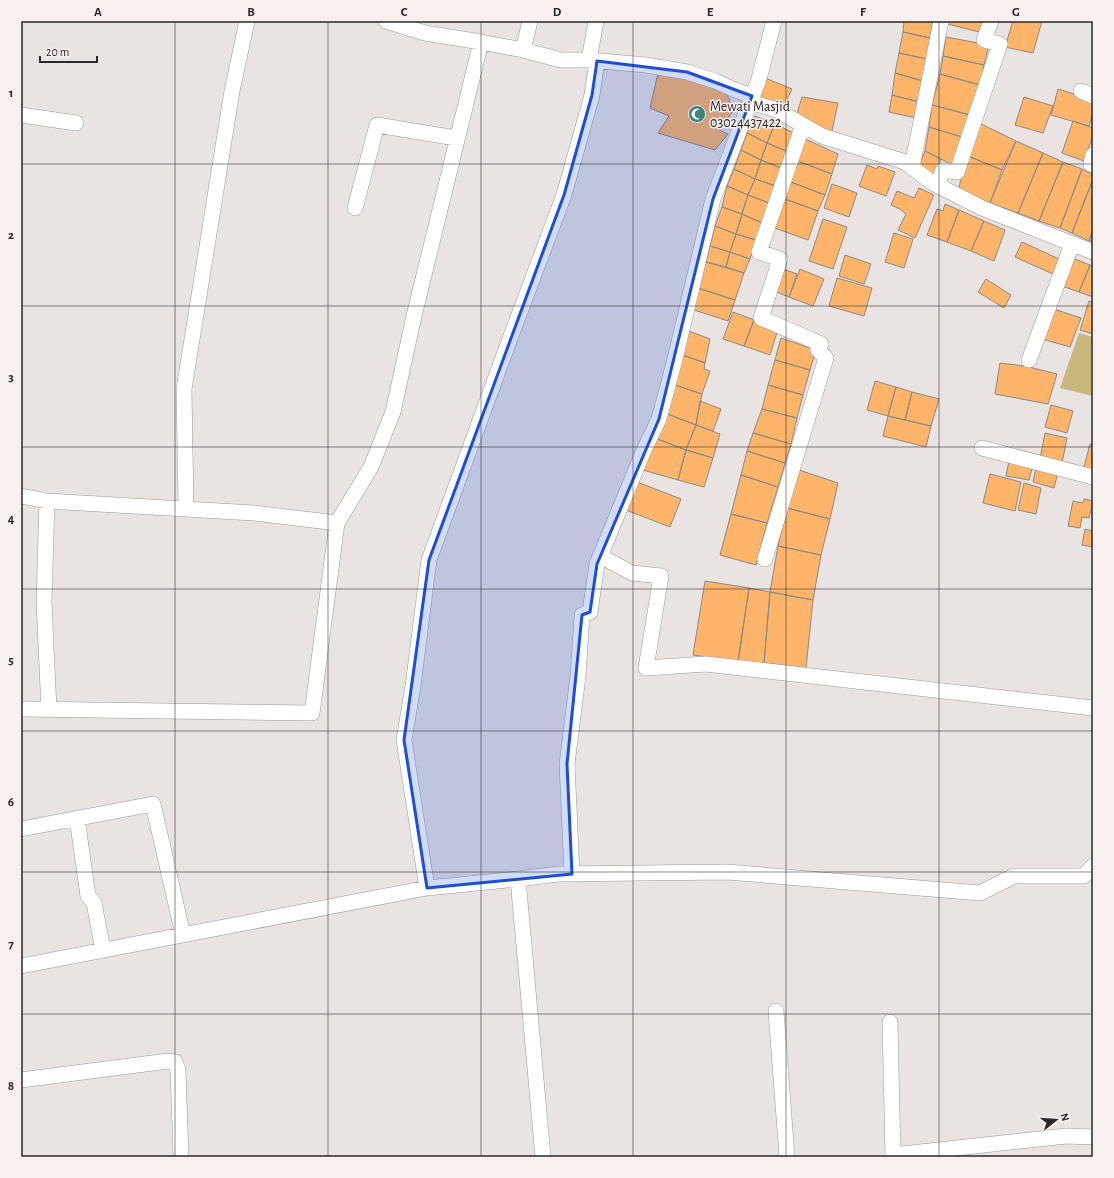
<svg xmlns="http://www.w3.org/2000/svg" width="1114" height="1178" font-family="'Alegreya Sans',sans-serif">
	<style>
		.green { fill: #c8b87b }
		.building { fill: #feb569; stroke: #8c8884 }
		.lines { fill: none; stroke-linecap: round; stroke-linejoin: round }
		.minor-casing { stroke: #9c9795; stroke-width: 16 }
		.minor { stroke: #fff; stroke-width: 15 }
		.marked { fill: #1d4ed8; fill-opacity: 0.2; stroke: #1d4ed8; stroke-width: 3; stroke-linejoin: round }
		.grid { fill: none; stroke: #2a2828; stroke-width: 1; stroke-opacity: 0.55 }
		.labels { text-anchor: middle; stroke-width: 3; stroke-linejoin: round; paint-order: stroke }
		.poi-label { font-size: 14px; fill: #2a2828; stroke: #f7f0ef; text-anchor: start }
		.neatline { fill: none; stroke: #2a2828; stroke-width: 1.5 }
		.grid-label { font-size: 13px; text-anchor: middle; font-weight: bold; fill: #2a2828 }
	</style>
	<rect width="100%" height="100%" fill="#e9e3e1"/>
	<path class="green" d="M 1079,333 L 1093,337 L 1093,396 L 1060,388 Z"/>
	<path class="building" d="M 904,21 L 933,21 L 930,38 L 903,32 Z
		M 945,21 L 983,21 L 979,32 L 944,23 Z
		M 1013,21 L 1042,21 L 1033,53 L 1005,47 Z
		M 903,32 L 930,38 L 927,59 L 899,53 Z
		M 946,37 L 989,45 L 984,65 L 943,56 Z
		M 899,53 L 927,59 L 923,81 L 895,73 Z
		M 943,56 L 984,65 L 980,85 L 940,74 Z
		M 658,73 L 725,88 L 733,111 L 719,130 L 728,134 L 715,150 L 658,133 L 669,116 L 650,108 Z
		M 895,73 L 923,81 L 919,102 L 892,95 Z
		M 940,74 L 980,85 L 970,115 L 932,105 Z
		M 765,78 L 792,89 L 783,108 L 759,100 Z
		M 1058,89 L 1093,100 L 1093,113 L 1089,126 L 1051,115 Z
		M 892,95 L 919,102 L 916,118 L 889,112 Z
		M 802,97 L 838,103 L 831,135 L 796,117 Z
		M 1024,97 L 1053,106 L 1043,133 L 1015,125 Z
		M 932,105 L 970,115 L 962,137 L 929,127 Z
		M 755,116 L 775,124 L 767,143 L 747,133 Z
		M 1073,121 L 1093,128 L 1093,135 L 1084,161 L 1062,153 Z
		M 979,123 L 1016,141 L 1002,170 L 968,156 Z
		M 775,124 L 794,133 L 786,151 L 767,143 Z
		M 929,127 L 962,137 L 953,165 L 925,151 Z
		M 747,133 L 767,143 L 761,160 L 741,150 Z
		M 803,138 L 838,154 L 832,174 L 795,160 Z
		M 1016,141 L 1043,153 L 1018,213 L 990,203 Z
		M 767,143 L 786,151 L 781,168 L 761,160 Z
		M 741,150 L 761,160 L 755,179 L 734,169 Z
		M 925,151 L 941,159 L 934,177 L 919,165 Z
		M 1043,153 L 1063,162 L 1039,221 L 1018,213 Z
		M 968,156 L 1002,170 L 990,203 L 958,190 Z
		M 761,160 L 781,168 L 776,186 L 755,179 Z
		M 795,160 L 832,174 L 825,195 L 788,181 Z
		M 1063,162 L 1082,169 L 1060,228 L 1039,221 Z
		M 867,165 L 877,169 L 878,166 L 895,172 L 886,196 L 859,186 Z
		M 734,169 L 755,179 L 748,195 L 727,186 Z
		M 1082,169 L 1093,175 L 1093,179 L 1072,233 L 1060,228 Z
		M 755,179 L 776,186 L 769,203 L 748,195 Z
		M 1093,179 L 1093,230 L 1089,241 L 1072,233 Z
		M 788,181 L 825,195 L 818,211 L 782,198 Z
		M 832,184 L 857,193 L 849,217 L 824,208 Z
		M 727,186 L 748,195 L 742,214 L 722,207 Z
		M 919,188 L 934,195 L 915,238 L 898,230 L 906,214 L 900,209 L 891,205 L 897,191 L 914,198 Z
		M 748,195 L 769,203 L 762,223 L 742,214 Z
		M 782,198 L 818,211 L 808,240 L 772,227 Z
		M 945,204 L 959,210 L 947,242 L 927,235 L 937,209 L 943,211 Z
		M 722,207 L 742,214 L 736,234 L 715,226 Z
		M 959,210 L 984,221 L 971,251 L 947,242 Z
		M 742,214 L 762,223 L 756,240 L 736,234 Z
		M 823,219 L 847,227 L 833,269 L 809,261 Z
		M 984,221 L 1005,230 L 994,261 L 971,251 Z
		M 715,226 L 736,234 L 730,252 L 710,246 Z
		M 1093,230 L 1093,242 L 1089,241 Z
		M 894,233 L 913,239 L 904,268 L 885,262 Z
		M 736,234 L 756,240 L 750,259 L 730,252 Z
		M 1022,242 L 1059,259 L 1053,274 L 1015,257 Z
		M 710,246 L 730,252 L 726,267 L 706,262 Z
		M 730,252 L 750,259 L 744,273 L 726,267 Z
		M 845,255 L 871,264 L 864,284 L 839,276 Z
		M 1072,258 L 1090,265 L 1079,292 L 1062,286 Z
		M 706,262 L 744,273 L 735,300 L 698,288 Z
		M 1090,265 L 1093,266 L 1093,297 L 1079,292 Z
		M 780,268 L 797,274 L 789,297 L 772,290 Z
		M 800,269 L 824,279 L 813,306 L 789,297 Z
		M 837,278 L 872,288 L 864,316 L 829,306 Z
		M 986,279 L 1011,295 L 1004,308 L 978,292 Z
		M 698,288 L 735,300 L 728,321 L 691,309 Z
		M 1089,301 L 1093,302 L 1093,334 L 1080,330 Z
		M 1054,309 L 1081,318 L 1070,347 L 1042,339 Z
		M 733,312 L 754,320 L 744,346 L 723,339 Z
		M 754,320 L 778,329 L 770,355 L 744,346 Z
		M 686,330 L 710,339 L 705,363 L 680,354 Z
		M 781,338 L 816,350 L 810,370 L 775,360 Z
		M 680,354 L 705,363 L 704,369 L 710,371 L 702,394 L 672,384 Z
		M 775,360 L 810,370 L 803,395 L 768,385 Z
		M 1000,363 L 1025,366 L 1057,374 L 1048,404 L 995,394 Z
		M 875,381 L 896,387 L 888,416 L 867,410 Z
		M 672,384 L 702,394 L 696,425 L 665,413 Z
		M 768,385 L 803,395 L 797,418 L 762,409 Z
		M 896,387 L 912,392 L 905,420 L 888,416 Z
		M 912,392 L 939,399 L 931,426 L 905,420 Z
		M 700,401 L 721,409 L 713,431 L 696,425 Z
		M 1051,405 L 1073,411 L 1067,433 L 1045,427 Z
		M 762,409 L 797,418 L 791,444 L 753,433 Z
		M 665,413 L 696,425 L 686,450 L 655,438 Z
		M 888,416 L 931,426 L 926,447 L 883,436 Z
		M 696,425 L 720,434 L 713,458 L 686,450 Z
		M 753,433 L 791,444 L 785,463 L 747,451 Z
		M 1045,433 L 1067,438 L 1062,463 L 1040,459 Z
		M 655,438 L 686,450 L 678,480 L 643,470 Z
		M 1090,444 L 1093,445 L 1093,470 L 1084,467 Z
		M 686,450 L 713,458 L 704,487 L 678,480 Z
		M 747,451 L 785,463 L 778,487 L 741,475 Z
		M 1009,461 L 1033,465 L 1029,480 L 1006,476 Z
		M 1036,467 L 1058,472 L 1054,488 L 1033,482 Z
		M 799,470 L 838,483 L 830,519 L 787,508 Z
		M 990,474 L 1021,482 L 1015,511 L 983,503 Z
		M 741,475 L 778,487 L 767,523 L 731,514 Z
		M 637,482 L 681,499 L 670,527 L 626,510 Z
		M 1024,483 L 1041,488 L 1036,514 L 1018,510 Z
		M 1084,499 L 1093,501 L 1089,518 L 1082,517 L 1080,528 L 1068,526 L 1073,501 L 1083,503 Z
		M 787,508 L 830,519 L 821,555 L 778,546 Z
		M 731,514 L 767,523 L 756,565 L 720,555 Z
		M 1085,529 L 1093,531 L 1093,547 L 1082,545 Z
		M 778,546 L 821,555 L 813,600 L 770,592 Z
		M 705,581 L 749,588 L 738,662 L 693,655 Z
		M 749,588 L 770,592 L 764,663 L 738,662 Z
		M 770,592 L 813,600 L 806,668 L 764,663 Z"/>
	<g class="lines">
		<g class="minor-casing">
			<path id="minor" d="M 386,21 L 425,33 L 481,42 L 523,50 L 561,60 L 589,60 L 646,65 L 687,72 L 715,81 L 735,90 L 752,96
				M 523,50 L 530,21
				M 589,60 L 596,21
				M 1081,91 L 1093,96
				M 750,102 L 777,110 L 822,136 L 905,162 L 931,182 L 982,208 L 1093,252
				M 21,115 L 76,123
				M 1093,155 L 1091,164 L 1093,165
				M 912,167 L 941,21
				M 937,185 L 943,170 L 957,172 L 1000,44 L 984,40 L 991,21
				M 355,208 L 377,125 L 456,138
				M 1029,360 L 1072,244
				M 982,448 L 1093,477
				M 21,496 L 47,501 L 254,513 L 337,523
				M 47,501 L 44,602 L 49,710
				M 186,509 L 184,389 L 232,91 L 247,21
				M 600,556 L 632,573 L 661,576 L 646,668 L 706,664 L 1093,708
				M 765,559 L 826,358 L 818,350 L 821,344 L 761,318 L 780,259 L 759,252 L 803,125
				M 21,709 L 312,713 L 337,523 L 371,467 L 393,412 L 414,316 L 481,42
				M 77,818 L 88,896 L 94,903 L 103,950
				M 21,829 L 153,804 L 183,935
				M 572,874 L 567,764 L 578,676 L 582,615 L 590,612 L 597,564 L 644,450 L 659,419 L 674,363 L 713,199 L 759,79 L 774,21
				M 518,879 L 427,888 L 404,740 L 413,686 L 429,560 L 508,344 L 564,195 L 592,95 L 597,61
				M 21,966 L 427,888
				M 776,1011 L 787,1157
				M 890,1022 L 893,1157
				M 21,1080 L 168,1061 L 175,1062 L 178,1070 L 181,1157
				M 893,1155 L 1066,1136 L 1093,1137
				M 543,1157 L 518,879 L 559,874 L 727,872 L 980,893 L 1014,876 L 1084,876 L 1093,866"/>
		</g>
		<use href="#minor" class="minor"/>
	</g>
	<path class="marked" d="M 597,61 L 687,72 L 752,96 L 713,199 L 659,419 L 597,564 L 590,612 L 582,615 L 567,764 L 572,874 L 427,888 L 404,740 L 429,560 L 564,195 L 592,95 Z"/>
	<path class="grid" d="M 175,21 L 175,1157M 328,21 L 328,1157M 481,21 L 481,1157M 633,21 L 633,1157M 786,21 L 786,1157M 939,21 L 939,1157M 21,164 L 1093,164M 21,306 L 1093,306M 21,447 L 1093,447M 21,589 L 1093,589M 21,731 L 1093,731M 21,872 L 1093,872M 21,1014 L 1093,1014"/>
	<defs>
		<g id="mosque-disc" transform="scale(0.9)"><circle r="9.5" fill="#3e847b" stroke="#f7f0ef"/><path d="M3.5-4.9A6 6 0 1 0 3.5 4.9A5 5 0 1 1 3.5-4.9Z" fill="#fff"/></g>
	</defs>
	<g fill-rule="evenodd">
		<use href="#mosque-disc" x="697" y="114"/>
	</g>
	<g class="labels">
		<g class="poi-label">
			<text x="710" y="111">Mewati Masjid<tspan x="710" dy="16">03024437422</tspan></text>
		</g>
	</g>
	<rect width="1114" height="1178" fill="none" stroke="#f7f0ef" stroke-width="44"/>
	<g transform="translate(1056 1120) rotate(73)" stroke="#f7f0ef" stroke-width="3" paint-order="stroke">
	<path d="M0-3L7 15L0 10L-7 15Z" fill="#2a2828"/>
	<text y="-6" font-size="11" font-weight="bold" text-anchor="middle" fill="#2a2828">N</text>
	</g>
	<path d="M40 56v6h57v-6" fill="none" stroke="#2a2828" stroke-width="2"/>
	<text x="46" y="56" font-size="12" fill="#2a2828" stroke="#f7f0ef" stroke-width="3" paint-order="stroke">20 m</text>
	<rect x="22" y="22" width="1070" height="1134" class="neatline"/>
	<g class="grid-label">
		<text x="98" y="16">A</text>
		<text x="251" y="16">B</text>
		<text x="404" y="16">C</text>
		<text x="557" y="16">D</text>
		<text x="710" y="16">E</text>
		<text x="863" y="16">F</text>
		<text x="1016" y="16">G</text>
		<text x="11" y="97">1</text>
		<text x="11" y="239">2</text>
		<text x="11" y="381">3</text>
		<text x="11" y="523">4</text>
		<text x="11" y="664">5</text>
		<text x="11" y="806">6</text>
		<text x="11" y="948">7</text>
		<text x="11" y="1090">8</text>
	</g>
</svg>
